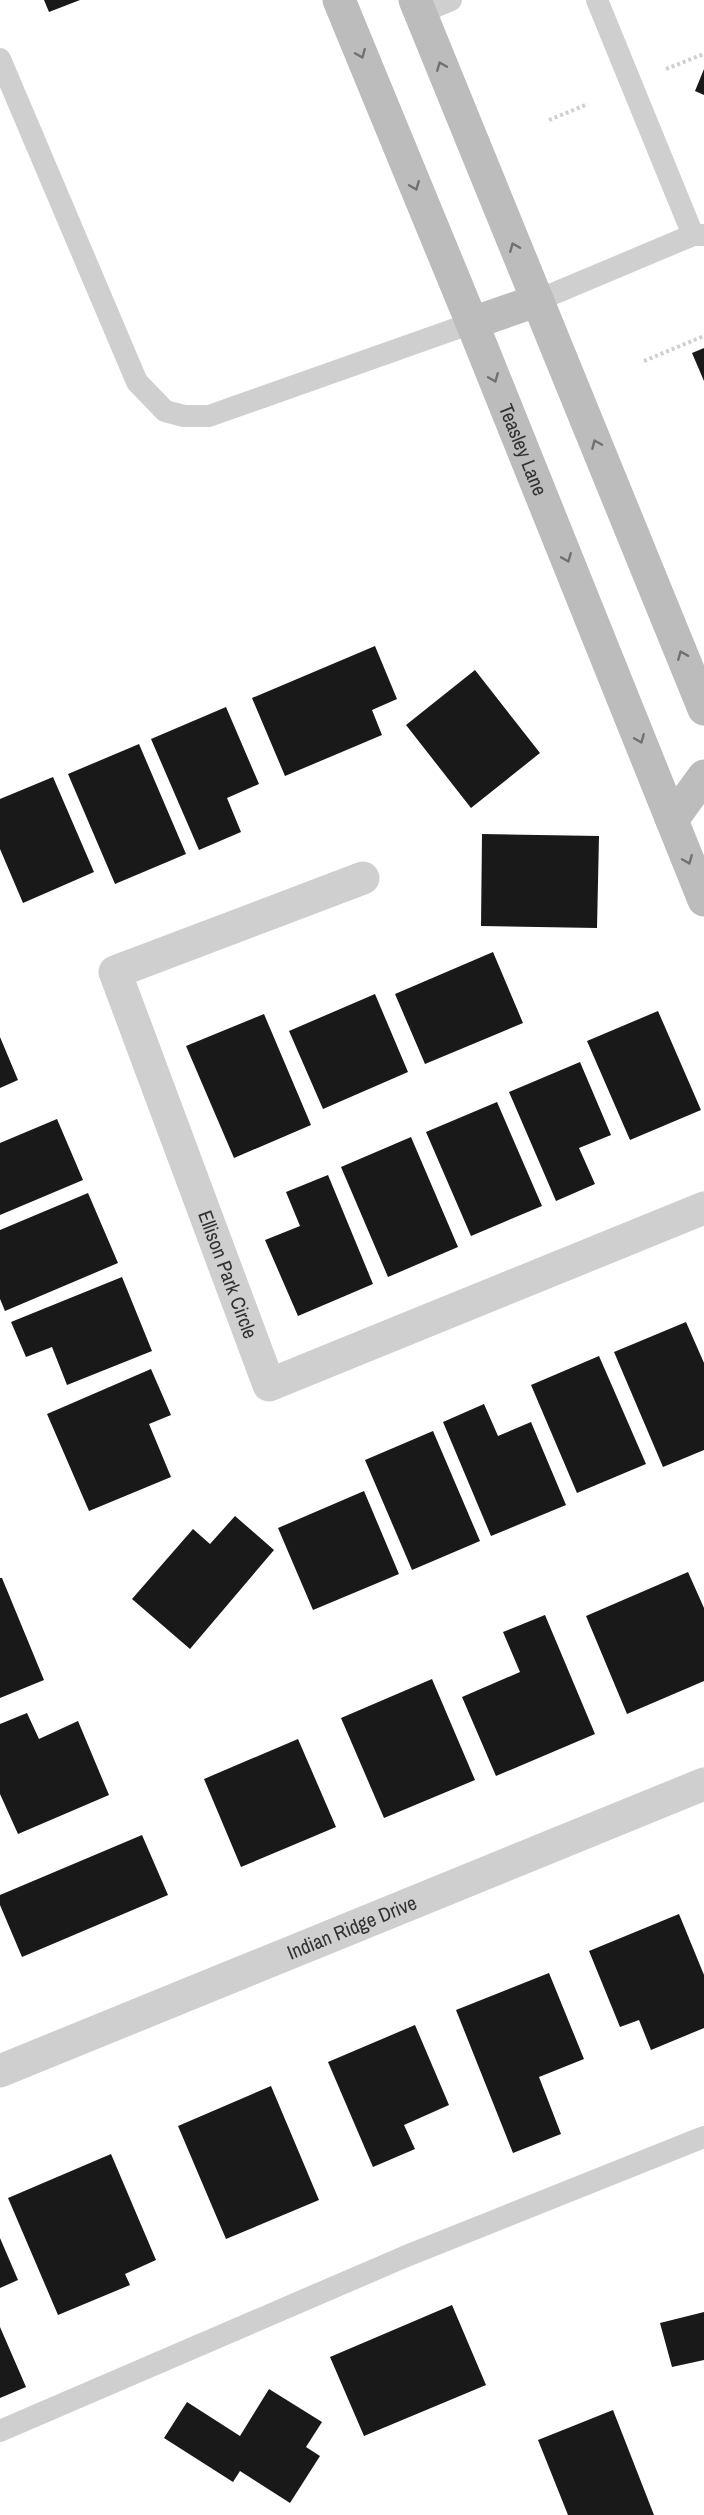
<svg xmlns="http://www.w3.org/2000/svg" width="704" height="2515" font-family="'Archivo Narrow',sans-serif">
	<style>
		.building { fill: #191919 }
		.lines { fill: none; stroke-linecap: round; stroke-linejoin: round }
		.path { stroke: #cfcfcf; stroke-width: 4; stroke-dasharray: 3 3; stroke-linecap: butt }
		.lane { stroke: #cfcfcf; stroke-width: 22 }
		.street { stroke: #cfcfcf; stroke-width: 33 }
		.secondary { stroke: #bcbcbc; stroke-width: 33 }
		.oneway { stroke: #707070 }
		.labels { text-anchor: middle; stroke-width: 6; stroke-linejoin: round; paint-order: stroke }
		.street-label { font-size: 20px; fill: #323232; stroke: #fff }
	</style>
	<rect width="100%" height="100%" fill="#fff"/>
	<path class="building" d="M 44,0 L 80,0 L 49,12 Z
		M 704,69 L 704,95 L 695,91 Z
		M 704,348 L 704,381 L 692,353 Z
		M 375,646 L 397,699 L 372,710 L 382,735 L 285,776 L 252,698 Z
		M 475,670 L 540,753 L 471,808 L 406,725 Z
		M 226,707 L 259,784 L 227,798 L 241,832 L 199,850 L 151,739 Z
		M 139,744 L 186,854 L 115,884 L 68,774 Z
		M 53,777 L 94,872 L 23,903 L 0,849 L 0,799 Z
		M 482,834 L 599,836 L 597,928 L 481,926 Z
		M 493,952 L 523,1023 L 425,1064 L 395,994 Z
		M 375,994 L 408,1072 L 323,1109 L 289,1031 Z
		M 658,1011 L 701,1110 L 630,1140 L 587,1041 Z
		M 264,1014 L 311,1125 L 234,1158 L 186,1046 Z
		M 0,1037 L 18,1080 L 0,1088 Z
		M 580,1062 L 611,1135 L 579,1148 L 595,1184 L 556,1201 L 509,1092 Z
		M 497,1102 L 542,1206 L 471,1236 L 426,1132 Z
		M 57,1119 L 83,1180 L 0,1215 L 0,1143 Z
		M 411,1137 L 458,1247 L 388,1277 L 341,1167 Z
		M 328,1175 L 373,1284 L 298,1316 L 265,1240 L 300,1226 L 286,1192 Z
		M 88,1193 L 118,1263 L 5,1311 L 0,1299 L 0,1230 Z
		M 122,1277 L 152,1351 L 67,1385 L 52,1347 L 26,1357 L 11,1322 Z
		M 686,1322 L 704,1363 L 704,1450 L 663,1467 L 614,1352 Z
		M 599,1356 L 646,1464 L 577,1493 L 531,1385 Z
		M 151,1369 L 171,1415 L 149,1424 L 171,1477 L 89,1511 L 47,1414 Z
		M 484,1404 L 498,1436 L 531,1422 L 566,1505 L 491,1536 L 443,1422 Z
		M 433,1431 L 480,1541 L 412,1570 L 365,1460 Z
		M 364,1491 L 399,1574 L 313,1610 L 278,1528 Z
		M 235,1516 L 274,1550 L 190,1649 L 132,1599 L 193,1529 L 210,1544 Z
		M 688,1572 L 704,1608 L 704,1681 L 627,1714 L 586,1616 Z
		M 0,1578 L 2,1578 L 44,1680 L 0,1698 Z
		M 545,1615 L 595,1734 L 496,1776 L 462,1697 L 520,1672 L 503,1632 Z
		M 432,1679 L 475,1780 L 384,1818 L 341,1718 Z
		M 27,1713 L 39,1739 L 78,1721 L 109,1795 L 18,1834 L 0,1794 L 0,1724 Z
		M 298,1739 L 336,1827 L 241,1867 L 204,1779 Z
		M 142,1835 L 168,1895 L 22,1957 L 0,1905 L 0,1895 Z
		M 679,1914 L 704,1975 L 704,2028 L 651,2050 L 639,2020 L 620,2027 L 589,1951 Z
		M 549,1973 L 584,2059 L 539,2077 L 561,2134 L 513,2153 L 456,2010 Z
		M 415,2025 L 449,2105 L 404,2125 L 415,2149 L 373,2167 L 328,2062 Z
		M 271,2086 L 319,2200 L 226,2239 L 178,2126 Z
		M 111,2154 L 156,2260 L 125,2274 L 130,2285 L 58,2315 L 8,2198 Z
		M 0,2238 L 18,2280 L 0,2288 Z
		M 452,2305 L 486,2385 L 364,2436 L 330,2357 Z
		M 704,2312 L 704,2360 L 672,2367 L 660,2323 Z
		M 0,2327 L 26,2387 L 0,2398 Z
		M 269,2389 L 322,2422 L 306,2447 L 320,2456 L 290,2503 L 240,2471 L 233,2482 L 164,2438 L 187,2402 L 240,2436 Z
		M 613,2410 L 654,2515 L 568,2515 L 538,2440 Z"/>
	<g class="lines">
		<path class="path" d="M 666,69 L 704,54
			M 549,120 L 588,104
			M 644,361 L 704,336"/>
		<path class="lane" d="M 597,0 L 693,235
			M 420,13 L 451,0
			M 0,59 L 137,382 L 165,411 L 184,416 L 209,416 L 472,323
			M 536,301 L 693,235 L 704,235
			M 0,2431 L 404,2257 L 704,2137"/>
		<g class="street">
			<path id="s1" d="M 363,878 L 115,972 L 269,1385 L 704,1208"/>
			<path id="s2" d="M 0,2071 L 704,1784"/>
		</g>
		<g class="secondary">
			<path id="s3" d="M 339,0 L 472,323 L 704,900"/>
			<path d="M 415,0 L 704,709"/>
			<path d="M 472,323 L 536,301"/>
			<path d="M 672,820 L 704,776"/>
		</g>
	</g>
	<defs><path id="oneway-chevron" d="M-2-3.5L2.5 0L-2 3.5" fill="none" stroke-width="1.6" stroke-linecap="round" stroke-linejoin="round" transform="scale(1.5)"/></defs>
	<g class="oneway">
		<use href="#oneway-chevron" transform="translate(361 54) rotate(68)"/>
		<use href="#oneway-chevron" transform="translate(441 66) rotate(-112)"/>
		<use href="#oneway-chevron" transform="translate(415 186) rotate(68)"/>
		<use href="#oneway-chevron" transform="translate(514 247) rotate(-112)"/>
		<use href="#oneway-chevron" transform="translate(494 378) rotate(68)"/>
		<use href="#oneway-chevron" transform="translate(596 444) rotate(-113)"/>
		<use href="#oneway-chevron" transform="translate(567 558) rotate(68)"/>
		<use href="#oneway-chevron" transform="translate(682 655) rotate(-112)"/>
		<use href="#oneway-chevron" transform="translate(640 739) rotate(68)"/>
		<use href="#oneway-chevron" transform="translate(688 860) rotate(68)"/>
	</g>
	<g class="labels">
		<g class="street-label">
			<text dy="7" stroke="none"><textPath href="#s3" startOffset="486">Teasley Lane</textPath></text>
			<text dy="7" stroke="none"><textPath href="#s1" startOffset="588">Ellison Park Circle</textPath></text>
			<text dy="7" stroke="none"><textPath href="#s2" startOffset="380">Indian Ridge Drive</textPath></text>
		</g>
	</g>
</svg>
